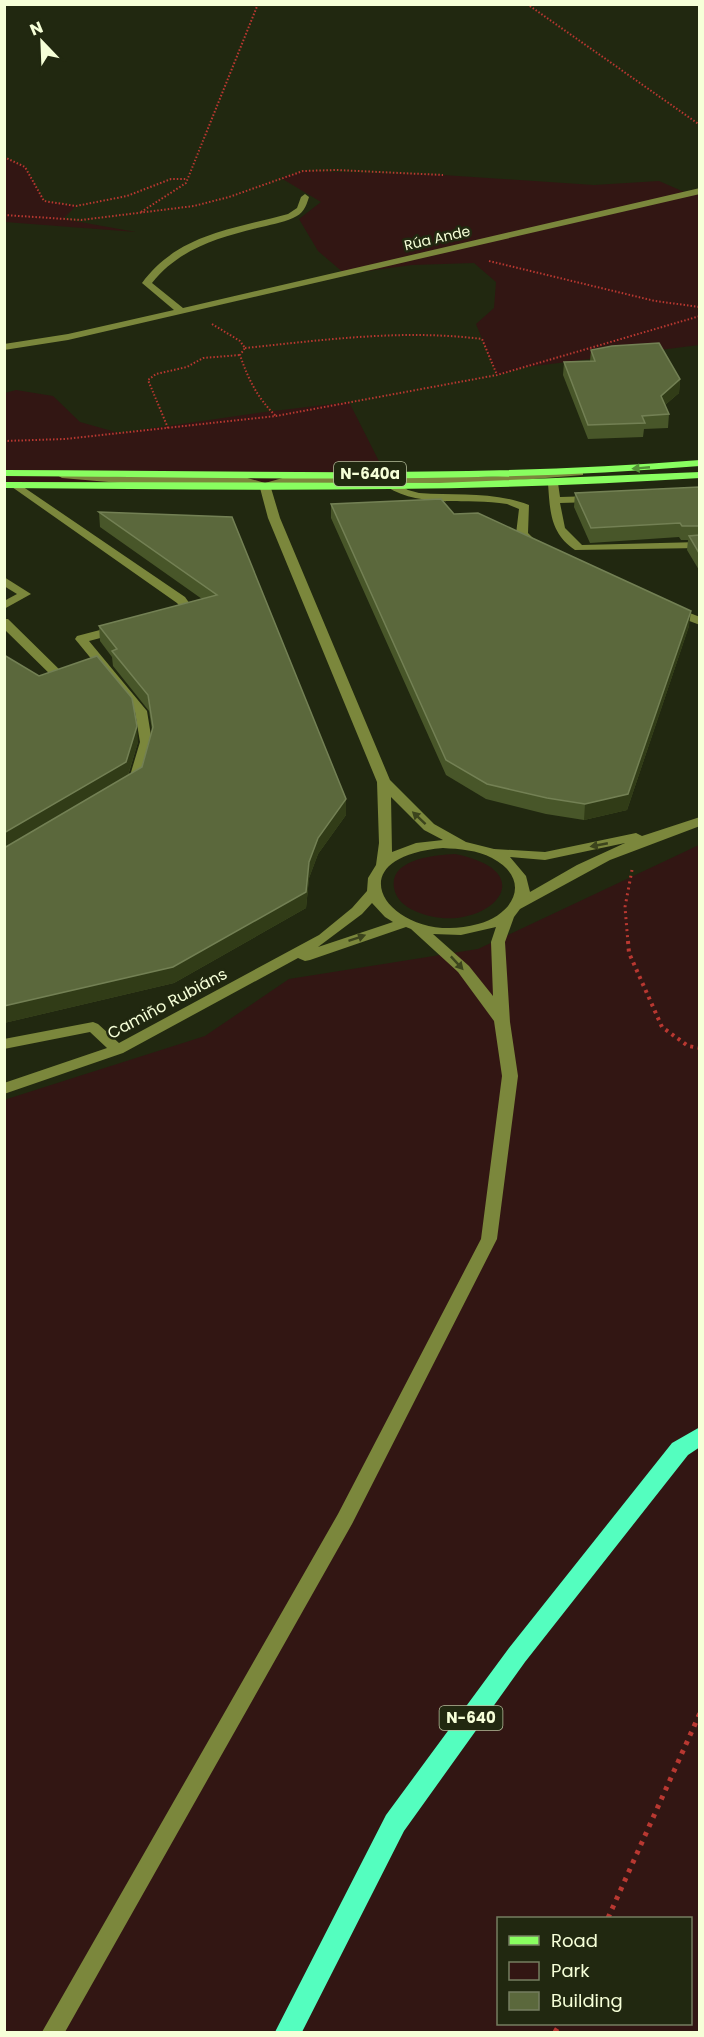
<svg xmlns="http://www.w3.org/2000/svg" width="704" height="2037" font-family="Poppins,sans-serif">
	<style>
		.green { fill: #321613; fill-rule: evenodd }
		.lines { fill: none; stroke-linecap: round; stroke-linejoin: round }
		.path-far3 { stroke: #b93831; stroke-width: 2; stroke-dasharray: 1.5 2; stroke-linecap: butt }
		.path-far2 { stroke: #b93831; stroke-width: 3; stroke-dasharray: 2 4; stroke-linecap: butt }
		.path-far1 { stroke: #b93831; stroke-width: 4; stroke-dasharray: 3 4.5; stroke-linecap: butt }
		.path { stroke: #b93831; stroke-width: 5; stroke-dasharray: 4 6; stroke-linecap: butt }
		.minor { fill: #7b873c; fill-rule: evenodd }
		.major { fill: #89fe60; fill-rule: evenodd }
		.highway { fill: #54febf; fill-rule: evenodd }
		.wall { fill: #485629 }
		.shaded-wall { fill: #313c17 }
		.building { fill: #5b683c; stroke: #738054; stroke-width: 1.5 }
		.oneway { fill: #559338 }
		.oneway2 { fill: #3c441d }
		.labels { text-anchor: middle; stroke-width: 5; stroke-linejoin: round; paint-order: stroke }
		.far-street-label { font-size: 14px; fill: #f6ffd8; stroke: #212810 }
		.shield { fill: #212810; stroke: #b6be9c; stroke-width: 1.5 }
		.shield-label { font-size: 15px; font-weight: bold; fill: #f6ffd8 }
		.street-label { font-size: 16px; fill: #f6ffd8; stroke: #212810 }
	</style>
	<rect width="100%" height="100%" fill="#212810"/>
	<path class="green" d="M 4,157 L 25,167 L 44,201 L 76,206 L 63,219 L 136,232 L 5,222 Z
		M 303,171 L 443,175 L 594,185 L 659,181 L 689,194 L 699,191 L 699,345 L 527,367 L 497,375 L 476,324 L 494,308 L 496,282 L 474,263 L 412,265 L 345,274 L 318,251 L 299,219 L 321,202 L 281,178 Z
		M 16,390 L 53,396 L 80,422 L 119,433 L 257,413 L 349,402 L 391,485 L 5,485 L 5,393 Z
		M 699,845 L 699,2032 L 5,2032 L 4,1100 L 205,1036 L 289,979 L 478,949 ZM 498,1918 L 690,1918 L 690,2024 L 498,2024 Z
		M 455,854 C 553,874 478,940 415,911 C 405,907 396,899 394,888 C 389,859 435,855 455,854 Z"/>
	<g class="lines">
		<path class="path-far3" d="M 527,4 L 700,125
			M 4,157 L 25,167 L 44,201 L 76,206 L 127,196 L 171,179 L 186,179
			M 141,212 L 186,183 L 258,4
			M 4,215 L 81,220 L 194,206 L 229,197 L 303,171 L 336,170 L 443,175
			M 489,261 L 655,301 L 700,307
			M 212,324 L 240,341 L 245,348 L 240,355 C 248,379 258,399 276,416
			M 245,348 C 324,340 402,329 482,339 L 497,375
			M 168,428 L 148,380 L 156,374 L 187,367 L 203,358 L 240,355
			M 4,441 L 65,439 L 276,416 L 497,375 L 700,316"/>
		<path class="path-far2" d="M 628,943 L 625,907 L 632,870"/>
		<path class="path-far1" d="M 628,941 L 629,953 L 662,1027 L 688,1046 L 700,1048"/>
		<path class="path" d="M 608,1918 L 700,1713
			M 555,2032 L 560,2024"/>
		<path class="minor" d="M 700,188 L 700,194 L 68,340 L 4,350 L 4,344 L 68,334 L 174,310 L 142,283 C 178,234 233,229 288,214 L 297,208 L 301,197 L 305,194 L 309,197 C 306,207 303,214 293,218 C 282,223 269,225 257,228 C 217,238 179,249 152,283 L 183,308 Z
			M 579,470 L 583,471 L 583,475 L 485,483 L 396,483 L 408,490 L 419,493 C 457,496 493,491 529,505 L 528,533 L 542,547 L 536,550 L 532,549 L 516,534 L 519,509 L 507,504 C 467,497 423,509 387,487 L 387,483 L 287,483 L 271,488 L 280,518 L 390,780 L 434,824 L 466,842 L 494,849 L 545,852 L 636,833 L 642,836 L 700,817 L 700,826 L 610,860 L 520,909 L 514,917 L 505,942 L 510,1022 L 518,1076 L 497,1239 L 352,1524 L 65,2032 L 42,2032 L 338,1514 L 481,1239 L 502,1076 L 494,1021 L 458,972 L 411,929 L 406,927 L 310,960 L 305,961 L 298,958 L 123,1053 L 4,1094 L 4,1083 L 107,1048 L 90,1032 L 4,1049 L 4,1039 L 93,1022 L 98,1024 L 119,1043 L 319,935 L 352,908 L 367,891 L 368,878 L 376,865 L 379,843 L 377,782 L 268,518 L 260,488 L 243,483 L 120,483 L 62,478 L 57,475 L 62,472 L 120,477 L 244,477 L 265,483 L 286,477 L 485,477 ZM 391,797 L 424,830 L 443,840 L 416,843 L 392,852 ZM 625,843 L 577,865 L 530,892 L 526,876 L 510,857 L 545,860 ZM 443,848 C 460,849 477,850 492,858 C 532,879 515,914 478,924 C 394,948 327,858 443,848 ZM 372,903 L 385,917 L 393,922 L 318,947 L 362,914 ZM 496,927 L 491,942 L 493,996 L 469,966 L 433,934 L 461,935 Z
			M 553,480 L 558,483 L 560,497 L 593,496 L 599,499 L 593,502 L 560,503 L 565,528 L 582,545 L 700,542 L 700,548 L 575,550 C 550,533 550,511 548,483 Z
			M 16,482 L 185,597 L 195,611 L 193,614 L 176,617 L 176,611 L 182,609 L 177,603 L 12,487 L 11,485 Z
			M 4,577 L 31,594 L 4,609 L 4,601 L 17,594 L 4,586 Z
			M 672,606 L 700,617 L 700,625 L 668,613 L 666,610 Z
			M 4,619 L 8,619 L 65,675 L 67,678 L 65,681 L 57,681 L 4,629 Z
			M 119,625 L 123,626 L 123,632 L 89,641 L 147,711 L 152,742 L 142,781 L 128,789 L 121,785 L 129,779 L 140,742 L 135,712 L 75,639 L 77,636 Z"/>
		<path class="major" d="M 700,460 L 700,466 C 469,485 236,477 4,476 L 4,470 C 236,470 469,479 700,460 Z
			M 700,472 L 700,478 C 468,493 236,490 4,488 L 4,482 L 439,483 Z"/>
		<path class="highway" d="M 700,1427 L 700,1447 L 688,1455 L 525,1662 L 404,1831 L 302,2032 L 275,2032 L 386,1815 L 509,1648 L 672,1443 Z"/>
	</g>
	<path class="wall" d="M 591,350 L 680,379 L 679,393 L 665,405 L 669,414 L 668,428 L 644,429 L 643,437 L 588,439 L 563,375 L 564,362 L 590,361 Z
		M 699,487 L 699,570 L 687,550 L 688,540 L 681,540 L 679,537 L 590,543 L 574,507 L 575,493 Z
		M 331,504 L 454,514 L 689,626 L 627,810 L 584,820 L 546,814 L 486,799 L 446,775 L 331,518 Z
		M 99,512 L 232,517 L 346,815 L 318,854 L 309,878 L 306,908 L 174,983 L 4,1023 L 4,655 L 138,742 L 128,776 L 142,767 L 152,730 L 149,711 L 113,666 L 112,657 L 100,641 L 99,626 L 202,599 L 100,527 Z"/>
	<path class="shaded-wall" d="M 680,379 L 679,393 L 660,409 L 661,396 Z
		M 691,611 L 689,626 L 627,810 L 584,820 L 585,804 Z
		M 137,726 L 138,742 L 127,778 L 4,850 L 4,833 Z
		M 346,799 L 346,815 L 318,854 L 309,878 L 306,908 L 174,983 L 4,1023 L 4,1006 L 309,862 L 318,838 Z"/>
	<path class="building" d="M 659,343 L 680,379 L 661,396 L 669,414 L 642,416 L 645,423 L 588,425 L 564,362 L 595,361 L 591,350 L 612,346 Z
		M 699,487 L 699,526 L 682,526 L 680,523 L 591,528 L 575,493 Z
		M 441,499 L 454,514 L 478,513 L 691,611 L 628,794 L 585,804 L 547,798 L 487,784 L 446,760 L 331,504 Z
		M 99,512 L 232,517 L 346,799 L 318,838 L 309,862 L 306,892 L 173,967 L 4,1006 L 4,848 L 142,767 L 153,727 L 148,695 L 112,651 L 117,649 L 99,626 L 217,595 Z
		M 699,535 L 699,553 L 689,536 Z
		M 4,655 L 39,676 L 97,656 L 132,698 L 137,726 L 126,762 L 4,833 Z"/>
	<defs><path id="oneway-solid" d="M-6-.8H1V-3.2L6.5 0L1 3.2V.8H-6Z" transform="scale(1.5)"/></defs>
	<use class="oneway" href="#oneway-solid" transform="translate(641 468) rotate(175)"/>
	<g class="oneway2">
		<use href="#oneway-solid" transform="translate(419 818) rotate(-137)"/>
		<use href="#oneway-solid" transform="translate(599 845) rotate(169)"/>
		<use href="#oneway-solid" transform="translate(357 938) rotate(-19)"/>
		<use href="#oneway-solid" transform="translate(457 963) rotate(47)"/>
	</g>
	<g class="labels">
		<g class="far-street-label">
			<text transform="translate(437 238) rotate(-13)" y="5">Rúa Ande</text>
		</g>
		<g class="shield">
			<rect x="334" y="462" width="72" height="24" rx="4.5"/>
			<rect x="439.5" y="1706" width="63" height="24" rx="4.5"/>
		</g>
		<g class="shield-label">
			<text x="370" y="479">N-640a</text>
			<text x="471" y="1723">N-640</text>
		</g>
		<g class="street-label">
			<text transform="translate(167 1003) rotate(-28)" y="6">Camiño Rubiáns</text>
		</g>
	</g>
	<rect width="704" height="2037" fill="none" stroke="#f6ffd8" stroke-width="12"/>
	<rect x="497" y="1917" width="195" height="108" fill="#212810" stroke="#767e60" stroke-width="1.5"/>
	<rect x="509" y="1936" width="30" height="9" fill="#89fe60" stroke="#767e60" stroke-width="1.5"/>
	<text x="551" y="1947" font-size="18" fill="#f6ffd8">Road</text>
	<rect x="509" y="1962" width="30" height="18" fill="#321613" stroke="#767e60" stroke-width="1.5"/>
	<text x="551" y="1977" font-size="18" fill="#f6ffd8">Park</text>
	<rect x="509" y="1992" width="30" height="18" fill="#5b683c" stroke="#767e60" stroke-width="1.5"/>
	<text x="551" y="2007" font-size="18" fill="#f6ffd8">Building</text>
	<g transform="translate(42 42) rotate(337)" stroke="#212810" stroke-width="4.5" paint-order="stroke">
	<path d="M0-4.5L10 22L0 15L-10 22Z" fill="#f6ffd8"/>
	<text y="-9" font-size="16" font-weight="bold" text-anchor="middle" fill="#f6ffd8">N</text>
	</g>
</svg>
